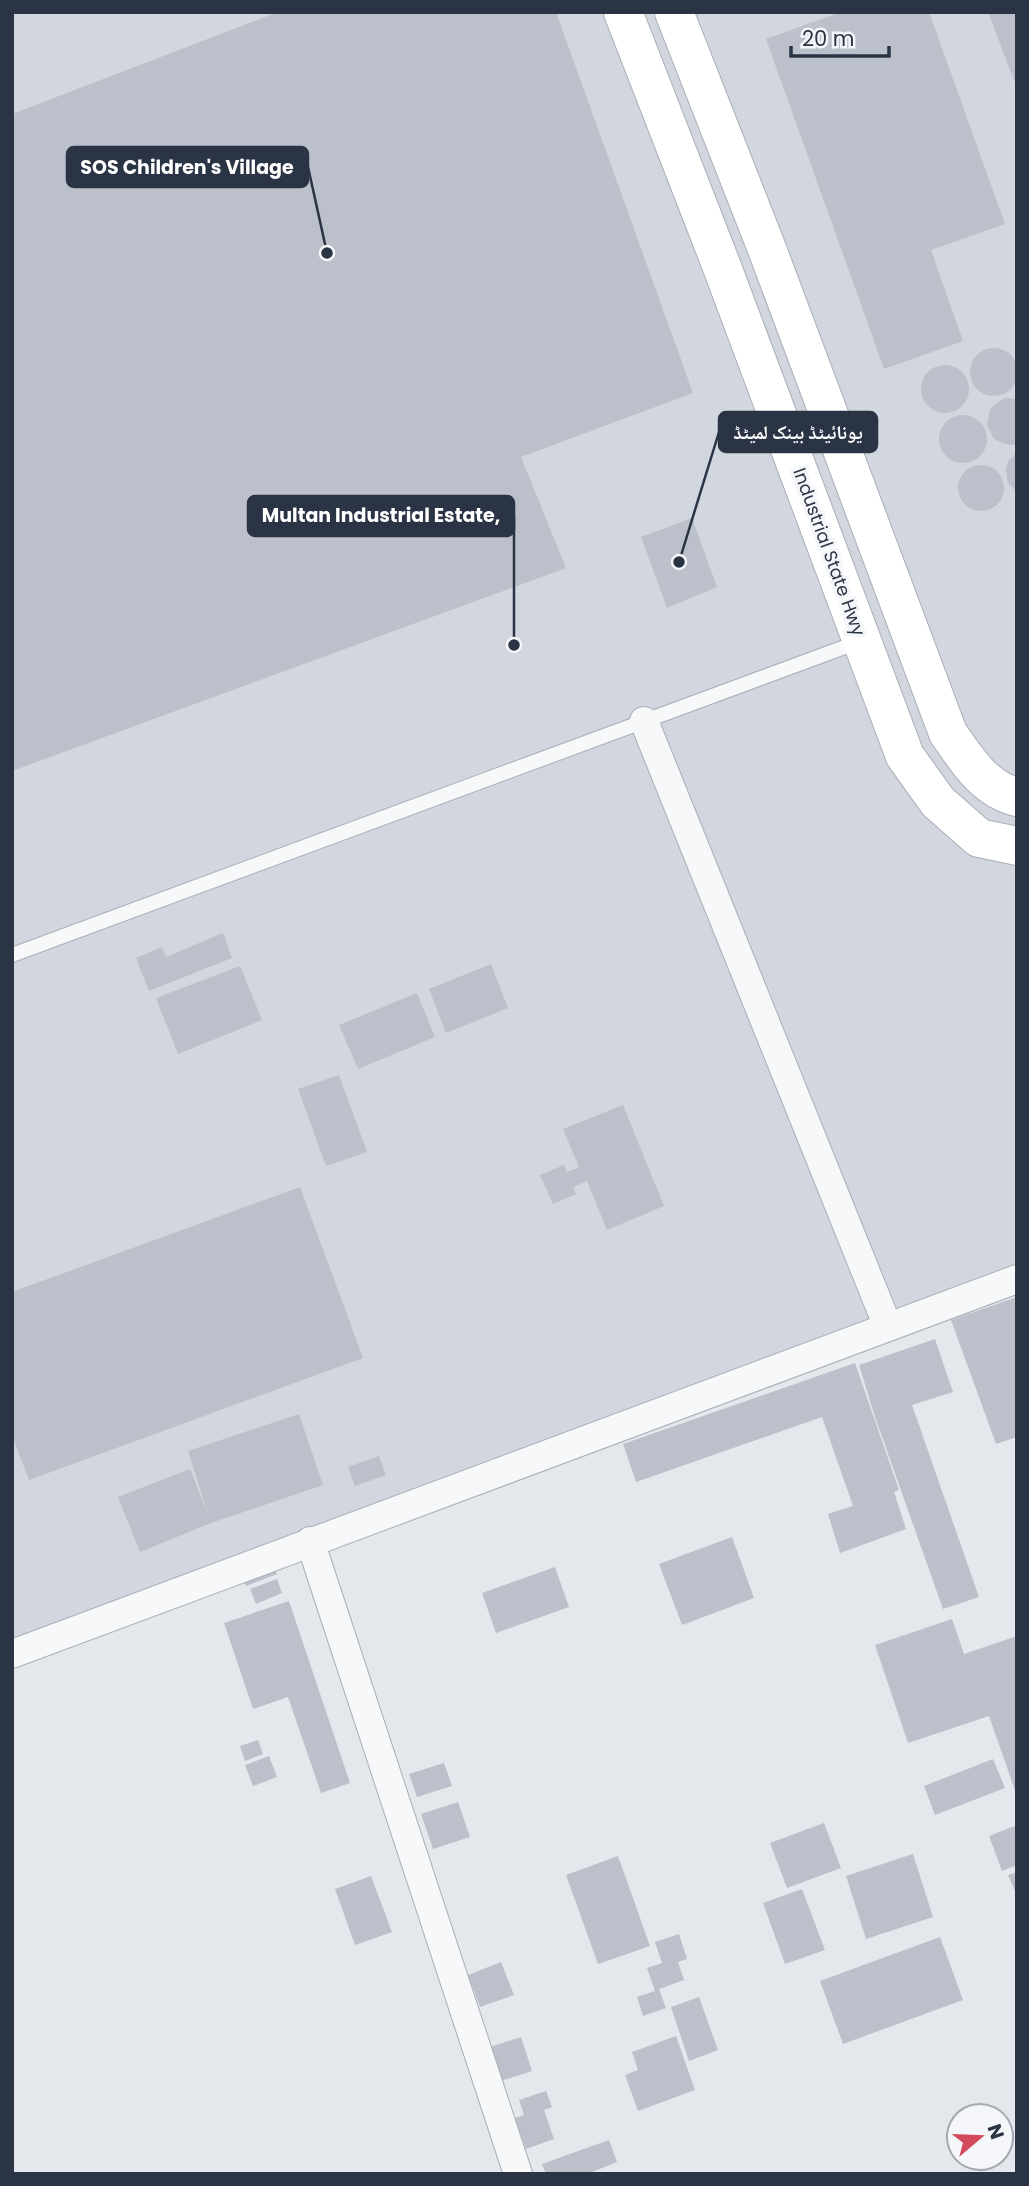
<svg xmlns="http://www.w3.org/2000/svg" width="1029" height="2186" font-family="Poppins,'Noto Naskh Arabic',sans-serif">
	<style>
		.built { fill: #d2d6de }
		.building { fill: #bbc0ca }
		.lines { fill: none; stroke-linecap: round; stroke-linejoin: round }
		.service-casing { stroke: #a9aeb7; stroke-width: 16 }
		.minor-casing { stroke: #a9aeb7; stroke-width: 30 }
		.secondary-casing { stroke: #a9aeb7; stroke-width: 40 }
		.service { stroke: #f7f8fa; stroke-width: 14 }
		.minor { stroke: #f7f8fa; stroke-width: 28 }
		.secondary { stroke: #fff; stroke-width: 38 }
		.labels { text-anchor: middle; stroke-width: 7; stroke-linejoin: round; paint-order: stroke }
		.street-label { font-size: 18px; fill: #2b3445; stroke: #f4f6f9 }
		.leader { fill: none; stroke: #2b3445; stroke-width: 2.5 }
		.callout-dot { fill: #2b3445; stroke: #f4f6f9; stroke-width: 2.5 }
		.callout { fill: #2b3445; stroke: #2b3445; stroke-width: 2.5 }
		.callout-label { font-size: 19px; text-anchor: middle; font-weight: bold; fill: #fff }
	</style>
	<rect width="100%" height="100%" fill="#e4e7ec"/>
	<path class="built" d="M 12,12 L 1017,12 L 1017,1277 L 16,1645 L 12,1633 Z"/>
	<path class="building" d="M 278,12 L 556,12 L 693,393 L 521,457 L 566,568 L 12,771 L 12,114 Z
		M 841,12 L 929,12 L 1005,224 L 931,250 L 963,341 L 884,369 L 766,39 Z
		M 988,12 L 1017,12 L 1017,88 Z
		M970 372a24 24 0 1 1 48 0a24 24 0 1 1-48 0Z
		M921 389a24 24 0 1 1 48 0a24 24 0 1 1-48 0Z
		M 1005,398 L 1017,399 L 1017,444 L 1013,445 L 1005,444 L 994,439 L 987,425 L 990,409 L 995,404 Z
		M939 439a24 24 0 1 1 48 0a24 24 0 1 1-48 0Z
		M 1017,452 L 1017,492 L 1008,483 L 1006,470 L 1008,461 Z
		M958 488a23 23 0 1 1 46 0a23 23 0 1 1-46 0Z
		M 692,518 L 717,587 L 667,608 L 641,537 Z
		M 223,933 L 232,958 L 149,991 L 136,958 L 162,947 L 166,957 Z
		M 491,964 L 508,1008 L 446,1033 L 429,989 Z
		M 240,966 L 262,1020 L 178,1054 L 156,998 Z
		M 417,993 L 435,1037 L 358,1069 L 339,1025 Z
		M 339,1075 L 367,1152 L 326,1166 L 298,1089 Z
		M 623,1105 L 664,1206 L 607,1230 L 587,1181 L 573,1187 L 576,1194 L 553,1204 L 540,1175 L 564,1165 L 567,1172 L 579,1167 L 563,1129 Z
		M 300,1187 L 363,1358 L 29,1480 L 12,1435 L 12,1292 Z
		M 1017,1297 L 1017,1437 L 996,1444 L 951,1320 Z
		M 935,1339 L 953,1392 L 912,1405 L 979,1597 L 943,1609 L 875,1417 L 859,1365 Z
		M 855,1363 L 899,1490 L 894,1492 L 906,1529 L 840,1553 L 828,1514 L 853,1506 L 822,1417 L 636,1482 L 623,1444 Z
		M 299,1414 L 323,1485 L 211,1523 L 140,1552 L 118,1497 L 190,1469 L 208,1514 L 188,1451 Z
		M 379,1456 L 386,1475 L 355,1486 L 348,1467 Z
		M 732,1537 L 754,1598 L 682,1625 L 659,1564 Z
		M 272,1561 L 277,1574 L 246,1586 L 240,1572 Z
		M 555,1567 L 569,1607 L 496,1633 L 482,1593 Z
		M 277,1579 L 282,1593 L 256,1604 L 250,1589 Z
		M 289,1601 L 350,1783 L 321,1793 L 288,1697 L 253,1709 L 224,1623 Z
		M 952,1619 L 964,1654 L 1017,1636 L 1017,1796 L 989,1716 L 908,1743 L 875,1645 Z
		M 258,1740 L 263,1754 L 245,1761 L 240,1746 Z
		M 269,1756 L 277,1777 L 253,1786 L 245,1765 Z
		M 993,1759 L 1005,1788 L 935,1815 L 924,1786 Z
		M 444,1763 L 452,1786 L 417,1797 L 409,1774 Z
		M 458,1802 L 470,1837 L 433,1849 L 421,1814 Z
		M 824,1823 L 841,1868 L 787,1888 L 770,1843 Z
		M 1017,1825 L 1017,1865 L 1002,1871 L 989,1836 Z
		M 913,1854 L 933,1917 L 866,1939 L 846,1876 Z
		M 618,1856 L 650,1946 L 598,1964 L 566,1875 Z
		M 1017,1872 L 1017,1896 L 1008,1875 Z
		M 371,1876 L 392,1932 L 355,1945 L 335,1889 Z
		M 802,1889 L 825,1950 L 785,1964 L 763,1903 Z
		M 679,1934 L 687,1959 L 678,1962 L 684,1980 L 659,1989 L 666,2008 L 643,2016 L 637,1997 L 655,1991 L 647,1968 L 662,1963 L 655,1942 Z
		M 940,1937 L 963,2000 L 843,2044 L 820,1981 Z
		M 501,1962 L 514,1995 L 480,2007 L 468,1975 Z
		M 699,1997 L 718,2050 L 689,2061 L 671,2007 Z
		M 676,2036 L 695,2090 L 638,2111 L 625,2075 L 638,2070 L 632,2052 Z
		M 521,2037 L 532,2071 L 501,2081 L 490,2047 Z
		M 546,2091 L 552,2107 L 544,2110 L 554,2139 L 526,2149 L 515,2118 L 524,2115 L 519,2100 Z
		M 609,2140 L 617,2162 L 587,2174 L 546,2174 L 542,2164 Z"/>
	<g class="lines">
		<g class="service-casing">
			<path id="service" d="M 12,955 L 861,641"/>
		</g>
		<g class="minor-casing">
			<path id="minor" d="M 644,721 L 888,1327
				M 310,1541 L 518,2174
				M 12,1654 L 1017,1279"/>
		</g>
		<g class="secondary-casing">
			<path id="secondary" d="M 623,12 L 722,267 L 905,756 L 938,802 L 979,838 L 1017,846
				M 674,12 L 767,249 L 948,733 C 966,759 984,789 1017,797"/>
		</g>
		<use href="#service" class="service"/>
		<use href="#minor" class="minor"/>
		<use href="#secondary" class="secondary"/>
	</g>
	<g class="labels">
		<g class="street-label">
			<text transform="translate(829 552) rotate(70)" y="6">Industrial State Hwy</text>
		</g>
	</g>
	<path class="leader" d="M327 253L308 167M679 562L719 432M514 645L514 516"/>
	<g class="callout-dot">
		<circle cx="327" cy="253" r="7"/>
		<circle cx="679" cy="562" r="7"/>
		<circle cx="514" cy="645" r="7"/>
	</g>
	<g class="callout">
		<rect x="67" y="147" width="241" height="40" rx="7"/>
		<rect x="719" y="412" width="158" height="40" rx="7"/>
		<rect x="248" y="496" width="266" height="40" rx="7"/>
	</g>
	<g class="callout-label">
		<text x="187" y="174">SOS Children's Village</text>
		<text x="798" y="439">یونائیٹڈ بینک لمیٹڈ</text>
		<text x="381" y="522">Multan Industrial Estate,</text>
	</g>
	<rect width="1029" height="2186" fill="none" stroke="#2b3445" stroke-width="28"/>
	<g transform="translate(980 2137) rotate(71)"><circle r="33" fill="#f4f6f9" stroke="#a4a8b1" stroke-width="2"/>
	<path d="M0-5L12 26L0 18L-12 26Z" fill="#d1495b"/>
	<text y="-10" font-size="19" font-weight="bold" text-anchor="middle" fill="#2b3445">N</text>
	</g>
	<path d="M791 46v10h98v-10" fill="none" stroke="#2b3445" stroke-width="3.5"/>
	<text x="802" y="46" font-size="21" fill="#2b3445" stroke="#f4f6f9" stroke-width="5" paint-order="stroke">20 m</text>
</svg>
